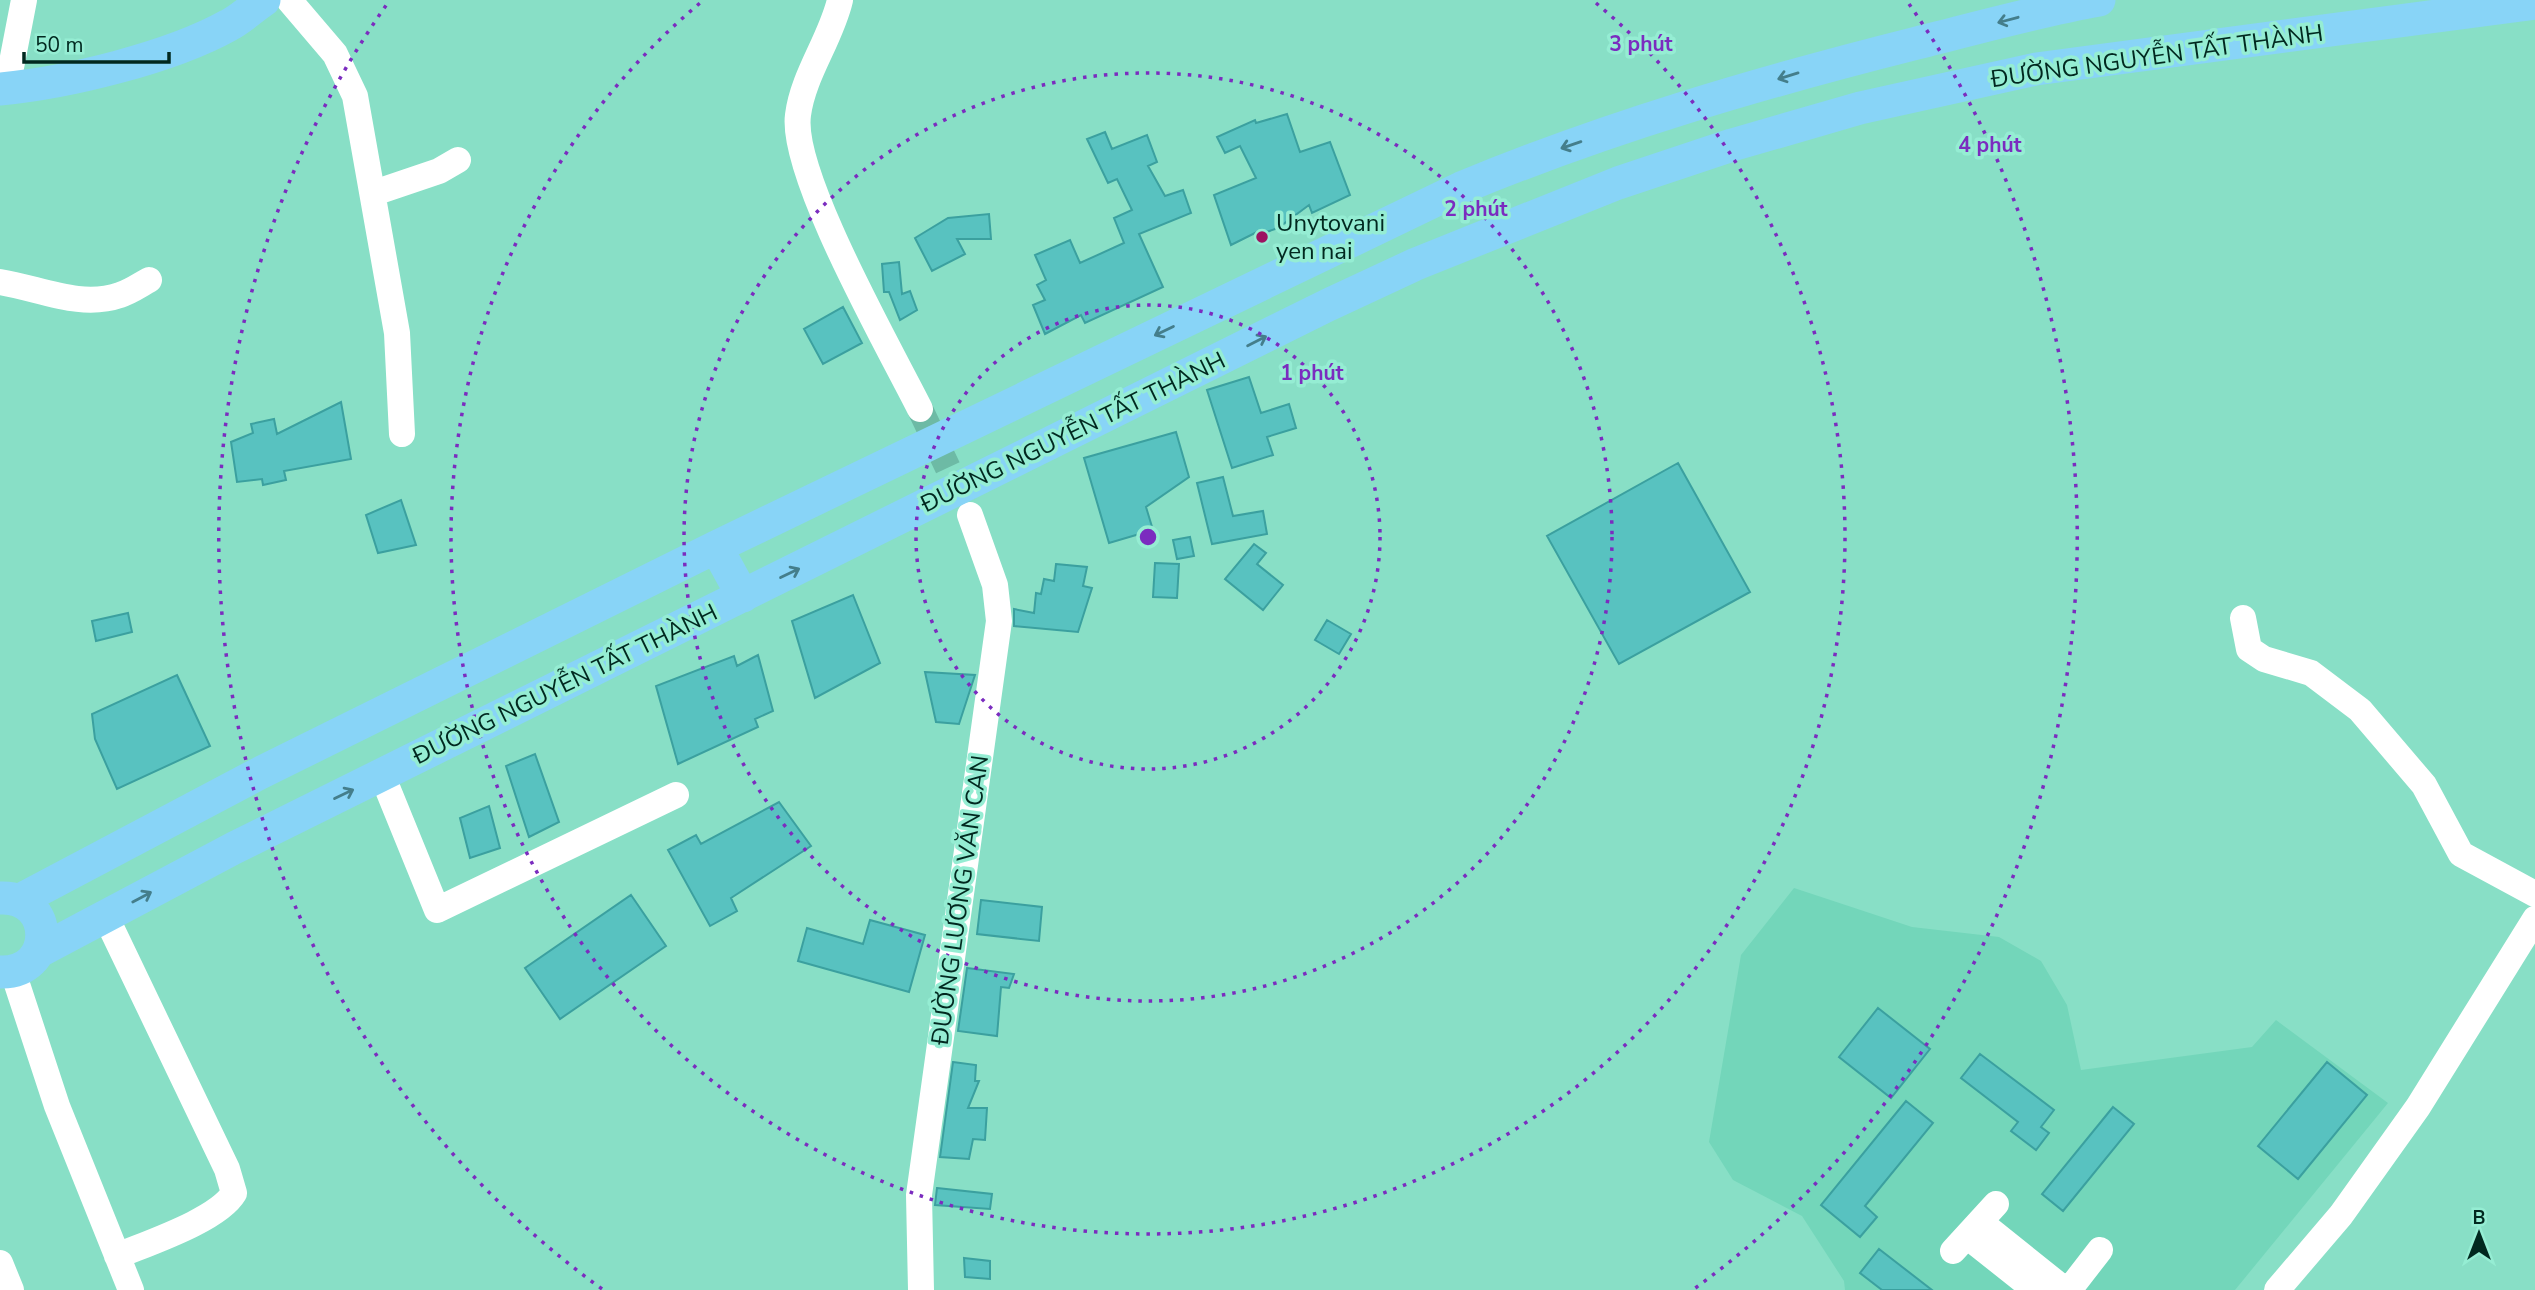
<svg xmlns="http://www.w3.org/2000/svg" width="2535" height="1290" font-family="'Nunito Sans',sans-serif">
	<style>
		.built { fill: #73d6ba }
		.building { fill: #58c2c0; stroke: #3ba09f; stroke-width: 2 }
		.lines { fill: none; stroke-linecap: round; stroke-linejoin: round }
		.minor-tunnel { stroke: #6dbaa5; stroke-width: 26; stroke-dasharray: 26 13; stroke-linecap: butt }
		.minor { stroke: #fff; stroke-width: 26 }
		.major { stroke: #88d4f7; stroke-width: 33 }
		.oneway { stroke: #447e8b }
		.ring { fill: none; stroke: #7b2cbf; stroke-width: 3.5; stroke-dasharray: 3.5 7 }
		.poi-dot { fill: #9d1361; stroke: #95edd3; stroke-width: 2.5 }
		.labels { text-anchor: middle; stroke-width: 7; stroke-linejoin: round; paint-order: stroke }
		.street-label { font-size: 24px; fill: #01281f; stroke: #95edd3 }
		.poi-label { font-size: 24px; fill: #01281f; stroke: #95edd3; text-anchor: start }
		.centre { fill: #7b2cbf; stroke: #95edd3; stroke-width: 3.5 }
		.ring-label { font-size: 21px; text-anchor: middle; font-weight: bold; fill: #7b2cbf; stroke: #95edd3; stroke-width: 7; stroke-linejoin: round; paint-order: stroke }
	</style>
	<rect width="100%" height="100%" fill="#88dfc6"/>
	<path class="built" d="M 1794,888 L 1912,927 L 1999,937 L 2041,961 L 2067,1005 L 2081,1070 L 2252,1047 L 2276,1020 L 2388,1103 L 2235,1290 L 1845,1290 L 1844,1281 L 1802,1216 L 1733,1180 L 1709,1142 L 1741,955 Z"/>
	<path class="building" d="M 1287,114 L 1300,152 L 1330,142 L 1350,195 L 1312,213 L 1309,205 L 1278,228 L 1258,235 L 1257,232 L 1231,245 L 1214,195 L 1256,178 L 1240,146 L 1225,153 L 1217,137 L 1255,120 L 1256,123 Z
		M 1105,132 L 1112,149 L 1147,135 L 1157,162 L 1148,166 L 1165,196 L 1183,190 L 1191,213 L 1139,234 L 1163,287 L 1085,323 L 1081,315 L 1045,334 L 1033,305 L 1045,300 L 1037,285 L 1046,280 L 1035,255 L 1070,240 L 1080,263 L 1124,243 L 1114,218 L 1132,210 L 1117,179 L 1108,183 L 1087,139 Z
		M 989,214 L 991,239 L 957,239 L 965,254 L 932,271 L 915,238 L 948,218 Z
		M 899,262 L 902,294 L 910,291 L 917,310 L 900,320 L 889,292 L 884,292 L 882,264 Z
		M 843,307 L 862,343 L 823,364 L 804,329 Z
		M 1249,377 L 1261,413 L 1289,404 L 1296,428 L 1267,437 L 1273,455 L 1232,468 L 1207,390 Z
		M 341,402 L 351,459 L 284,471 L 286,480 L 263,485 L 262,479 L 237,482 L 231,442 L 253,433 L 251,424 L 274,419 L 277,434 Z
		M 1176,432 L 1189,477 L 1146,507 L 1153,530 L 1109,543 L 1084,458 Z
		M 1678,463 L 1750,592 L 1619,664 L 1547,536 Z
		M 1223,477 L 1233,516 L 1263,511 L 1267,534 L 1212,544 L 1197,483 Z
		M 401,500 L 416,545 L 378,553 L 366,515 Z
		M 1190,537 L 1194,556 L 1177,559 L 1173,540 Z
		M 1254,544 L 1266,553 L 1257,564 L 1283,585 L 1263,610 L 1225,579 Z
		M 1155,563 L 1179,564 L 1177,598 L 1153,597 Z
		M 1056,564 L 1087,567 L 1083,586 L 1092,588 L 1078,632 L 1014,626 L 1014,609 L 1034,613 L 1036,593 L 1041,594 L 1044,579 L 1054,581 Z
		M 853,595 L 880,663 L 815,698 L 792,621 Z
		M 128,613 L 132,632 L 96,641 L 92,621 Z
		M 1327,620 L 1351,634 L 1339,654 L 1315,640 Z
		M 758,655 L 773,711 L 755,719 L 758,727 L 678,764 L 656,686 L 734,656 L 737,666 Z
		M 925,672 L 975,675 L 959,724 L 936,722 Z
		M 177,675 L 210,746 L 117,789 L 95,739 L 92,714 Z
		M 535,754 L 559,822 L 529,837 L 506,766 Z
		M 779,802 L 811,846 L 731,898 L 737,911 L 710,926 L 668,850 L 696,835 L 701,844 Z
		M 489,806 L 500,848 L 470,858 L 460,818 Z
		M 631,895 L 666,946 L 560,1019 L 525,968 Z
		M 981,900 L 1042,907 L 1039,941 L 977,934 Z
		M 870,920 L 925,935 L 909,992 L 798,961 L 807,928 L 863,944 Z
		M 967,968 L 1014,974 L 1009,988 L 1001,987 L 997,1036 L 958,1031 Z
		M 1878,1008 L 1930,1049 L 1891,1098 L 1839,1057 Z
		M 1980,1054 L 2054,1110 L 2041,1127 L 2049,1133 L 2036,1150 L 2011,1131 L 2018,1122 L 1961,1078 Z
		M 953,1062 L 976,1065 L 975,1081 L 979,1081 L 968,1108 L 987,1108 L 985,1140 L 973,1139 L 969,1159 L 940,1157 Z
		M 2327,1062 L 2367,1095 L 2298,1179 L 2258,1146 Z
		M 1906,1101 L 1933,1123 L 1865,1206 L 1877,1217 L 1860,1237 L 1821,1205 Z
		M 2113,1107 L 2134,1124 L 2063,1211 L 2042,1194 Z
		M 937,1188 L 992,1194 L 990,1209 L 935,1205 Z
		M 1879,1249 L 1932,1290 L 1882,1290 L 1860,1273 Z
		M 964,1258 L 990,1261 L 990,1279 L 965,1277 Z"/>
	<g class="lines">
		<path class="minor-tunnel" d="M 920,409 L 965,504"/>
		<path class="minor" d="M 289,0 L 335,54 L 355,96 L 397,333 L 402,434
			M 840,0 C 831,39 803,75 798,115 C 790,174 890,349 920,409
			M 7,88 L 24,0
			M 374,193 L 439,171 L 458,160
			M 0,282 C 39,288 80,309 120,295 C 130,292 140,285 149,280
			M 2243,618 L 2249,649 L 2264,659 L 2311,673 L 2360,710 L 2424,785 L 2461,854 L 2535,894
			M 382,775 L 437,910 L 676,795
			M 106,917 L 227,1169 L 234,1193 C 218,1220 148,1243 117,1256
			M 13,972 L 57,1106 L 131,1290
			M 1980,1222 L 2065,1290
			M 1967,1236 L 2035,1290
			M 1953,1251 L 1996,1204
			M 0,1263 L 11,1290
			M 921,1290 L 919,1195 L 999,621 L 995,585 L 970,515
			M 2069,1290 L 2100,1250
			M 2277,1290 L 2341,1215 L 2418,1107 L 2535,919"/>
		<path class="major" d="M 0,89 C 66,83 170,58 229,25 C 241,19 252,8 264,0
			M 716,547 L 743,596
			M 20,900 L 260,773 L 716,547 L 1461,188 C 1608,127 1762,82 1917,43 C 1978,28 2037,11 2099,0
			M 38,952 L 234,848 L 1328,305 L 1416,264 L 1618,183 L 1732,145 L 1860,108 L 2036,69 L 2535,3
			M 0,972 C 56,974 55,896 1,898"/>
	</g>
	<defs><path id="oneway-shaft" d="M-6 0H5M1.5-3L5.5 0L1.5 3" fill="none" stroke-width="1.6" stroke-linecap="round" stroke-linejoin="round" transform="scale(1.75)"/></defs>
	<g class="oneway">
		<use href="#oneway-shaft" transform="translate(2008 20) rotate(165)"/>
		<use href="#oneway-shaft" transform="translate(1788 76) rotate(163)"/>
		<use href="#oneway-shaft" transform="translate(1571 145) rotate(161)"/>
		<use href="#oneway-shaft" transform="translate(1164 331) rotate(154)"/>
		<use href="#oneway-shaft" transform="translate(1257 341) rotate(-27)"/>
		<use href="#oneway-shaft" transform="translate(790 573) rotate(-26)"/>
		<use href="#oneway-shaft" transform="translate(344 794) rotate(-26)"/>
		<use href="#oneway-shaft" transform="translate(142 897) rotate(-28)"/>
	</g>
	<g class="ring">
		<circle cx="1148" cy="537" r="232"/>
		<circle cx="1148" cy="537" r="464"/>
		<path d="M1596 3A697 697 0 1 1 700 3"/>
		<path d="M602 1289A929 929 0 0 1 387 4M1909 4A929 929 0 0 1 1694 1289"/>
	</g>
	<circle class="poi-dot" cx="1262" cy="237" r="7"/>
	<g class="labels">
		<g class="street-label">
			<text transform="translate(2157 56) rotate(-8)" y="8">ĐƯỜNG NGUYỄN TẤT THÀNH</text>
			<text transform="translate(1073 432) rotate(-26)" y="8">ĐƯỜNG NGUYỄN TẤT THÀNH</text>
			<text transform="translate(565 684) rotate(-26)" y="8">ĐƯỜNG NGUYỄN TẤT THÀNH</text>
			<text transform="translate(960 900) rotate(-82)" y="8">ĐƯỜNG LƯƠNG VĂN CAN</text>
		</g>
		<g class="poi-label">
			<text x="1276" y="231">Unytovani<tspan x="1276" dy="28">yen nai</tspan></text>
		</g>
	</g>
	<circle cx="1148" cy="537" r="10" class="centre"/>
	<g class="ring-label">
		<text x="1641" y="51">3 phút</text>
		<text x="1990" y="152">4 phút</text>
		<text x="1476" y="216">2 phút</text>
		<text x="1312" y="380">1 phút</text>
	</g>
	<g transform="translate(2479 1234)" stroke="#95edd3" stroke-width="5" paint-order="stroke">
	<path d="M0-5L12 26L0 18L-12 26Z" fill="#01281f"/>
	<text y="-10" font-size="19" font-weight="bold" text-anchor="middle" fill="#01281f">B</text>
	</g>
	<path d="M24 52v10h145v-10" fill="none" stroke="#01281f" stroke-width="3.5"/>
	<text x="35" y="52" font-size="21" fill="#01281f" stroke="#95edd3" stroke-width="5" paint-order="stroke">50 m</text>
</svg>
